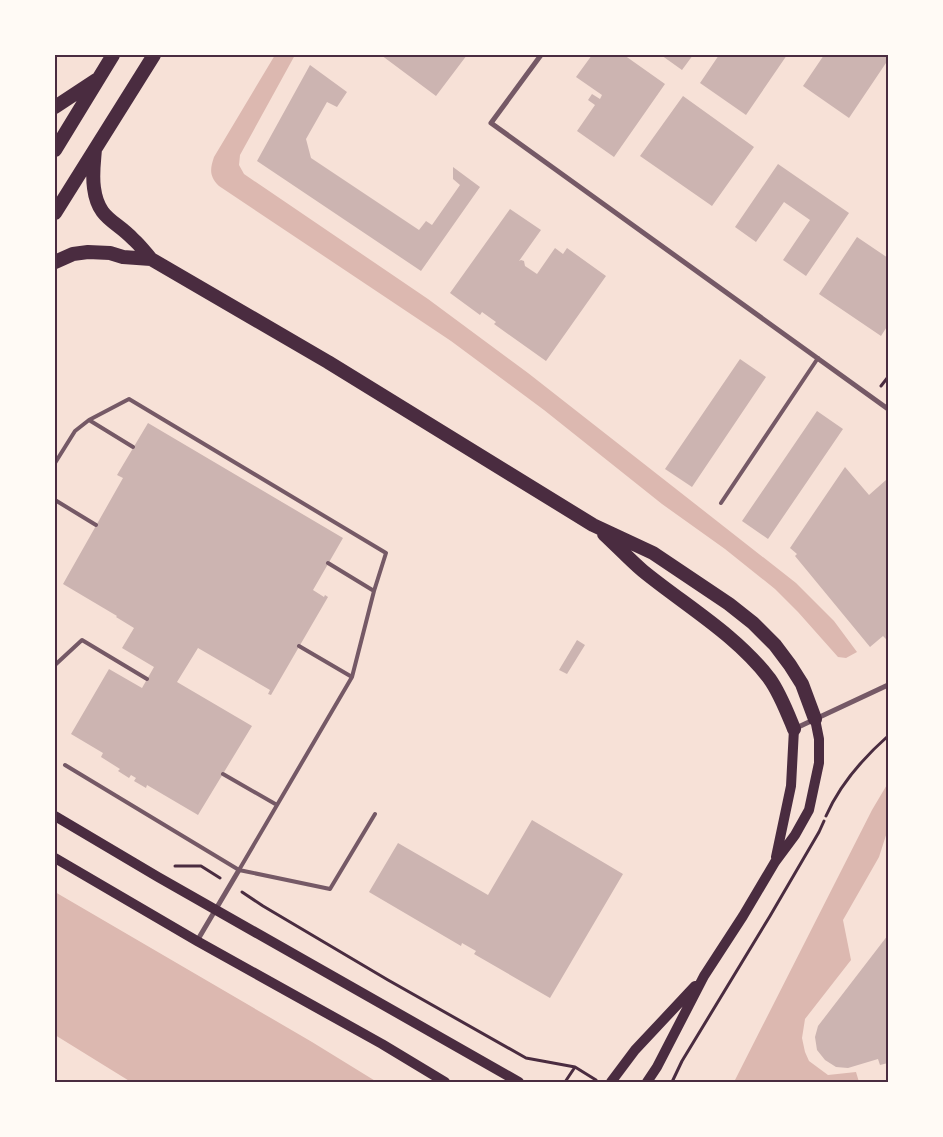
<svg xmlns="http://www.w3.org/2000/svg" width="943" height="1137" font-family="'Open Sans',sans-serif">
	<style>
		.water { fill: #dcb8b0 }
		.building { fill: #ccb4b1 }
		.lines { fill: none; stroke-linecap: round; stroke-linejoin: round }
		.path { stroke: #4a2c40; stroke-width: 3 }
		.service { stroke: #755966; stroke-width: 4 }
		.minor { stroke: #755966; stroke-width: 5 }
		.secondary { stroke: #4a2c40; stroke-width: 10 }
		.trunk { stroke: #4a2c40; stroke-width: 14 }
		.neatline { fill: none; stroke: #4a2c40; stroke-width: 2 }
	</style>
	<rect width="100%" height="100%" fill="#f7e1d7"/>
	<path class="water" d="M 275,55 L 295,55 L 240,155 L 239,165 L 244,174 L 428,299 L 528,373 L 796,583 L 834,621 L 857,652 L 846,658 L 838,657 L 798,612 L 775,589 L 725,549 L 662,504 L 544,410 L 451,341 L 219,186 C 209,176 210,169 214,157 Z
		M 888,783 L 888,829 L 879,857 L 843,920 L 851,960 L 805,1019 L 802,1038 L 805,1052 L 809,1061 L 828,1075 L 856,1072 L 859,1082 L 734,1082 L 872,810 Z
		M 55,892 L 312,1042 L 377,1082 L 131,1082 L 55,1035 Z"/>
	<path class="building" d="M 381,55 L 467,55 L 436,96 Z
		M 592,55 L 624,55 L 665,84 L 614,157 L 577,131 L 595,105 L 588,100 L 592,94 L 600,99 L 602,95 L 576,77 Z
		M 661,55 L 693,55 L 682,70 Z
		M 719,55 L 787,55 L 746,115 L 700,83 Z
		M 824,55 L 888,55 L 888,60 L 849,118 L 803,86 Z
		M 310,65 L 347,92 L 337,107 L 327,102 L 306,139 L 311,158 L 419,230 L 426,221 L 432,225 L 460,185 L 453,179 L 453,167 L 480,187 L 421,271 L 257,161 Z
		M 683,96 L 754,147 L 712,206 L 640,156 Z
		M 778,164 L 849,213 L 806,276 L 783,260 L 810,220 L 784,202 L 756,242 L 735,227 Z
		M 510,209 L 541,230 L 519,261 L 521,260 L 524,261 L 525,266 L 537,274 L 555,248 L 563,254 L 567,248 L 606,276 L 546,361 L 494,324 L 496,322 L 482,312 L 480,315 L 450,293 Z
		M 857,237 L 888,258 L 888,325 L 881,336 L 819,294 Z
		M 740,359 L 766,377 L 692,487 L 665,469 Z
		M 817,411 L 843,429 L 768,539 L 742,521 Z
		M 148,423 L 343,538 L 313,590 L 324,597 L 325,595 L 328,597 L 271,695 L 268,694 L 270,690 L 198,648 L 177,682 L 252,726 L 198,815 L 147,785 L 146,788 L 134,781 L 136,778 L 131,775 L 129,778 L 118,771 L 120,769 L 101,757 L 103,753 L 71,734 L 109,669 L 142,688 L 154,667 L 122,648 L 134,628 L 116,617 L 117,616 L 63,584 L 123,478 L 117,475 Z
		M 845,467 L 869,495 L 886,480 L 888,483 L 888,641 L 883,636 L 870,647 L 795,556 L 797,554 L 790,548 Z
		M 577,640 L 585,645 L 567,674 L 559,670 Z
		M 532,820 L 623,874 L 550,998 L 474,954 L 476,951 L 462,943 L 461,946 L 369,892 L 398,843 L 488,895 Z
		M 888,935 L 888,1043 L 886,1043 L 888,1049 L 888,1063 L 880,1065 L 878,1059 L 848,1068 L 836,1067 L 825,1060 L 817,1050 L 815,1037 L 818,1026 Z"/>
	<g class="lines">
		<path class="path" d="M 881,386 L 888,377
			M 826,816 C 840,784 862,759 888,736
			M 175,866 L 201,866 L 220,878
			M 242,892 L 263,906 L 388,980 L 526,1058 L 575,1067 L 596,1080
			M 565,1082 L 575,1067
			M 672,1082 L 682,1061 L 770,916 L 819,832 L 824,821"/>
		<path class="service" d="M 89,420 L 133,447
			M 55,463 L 75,431 L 89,420 L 129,399 L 386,553 L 374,591 L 352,677 L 239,870
			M 55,500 L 96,525
			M 721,503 L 818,358
			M 328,563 L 374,591
			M 299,646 L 352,677
			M 55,665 L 82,640 L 147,679
			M 65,765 L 239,870 L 330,889 L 375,814
			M 223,774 L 277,805"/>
		<path class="minor" d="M 541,55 L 491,123 L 888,409
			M 794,729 L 888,685
			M 197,941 L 239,870"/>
		<path class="secondary" d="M 55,816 L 158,877 L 519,1082
			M 776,857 L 791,786 L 794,729
			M 55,858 L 197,941 L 382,1044 L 445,1082
			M 611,1082 L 635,1050 L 695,986
			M 647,1082 L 657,1067 L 704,976 L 743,916 L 775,862 L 795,835 L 809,810 L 819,763 L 819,739 L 815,719"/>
		<path class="trunk" d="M 55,107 L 96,80
			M 95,149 C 94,162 92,175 94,188 C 98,219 115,220 133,239 C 140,245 145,252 151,259 L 328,362 L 593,525 L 653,553 L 729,604 L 753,623 L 775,645 L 790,665 L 802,684 L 815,719
			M 55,150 L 113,55
			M 55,213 L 154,55
			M 55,262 L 73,254 L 88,252 L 110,253 L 123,257 L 151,259
			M 604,534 C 617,546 630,560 643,571 C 686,606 735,634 769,678 C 780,693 787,712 794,729"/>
	</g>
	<rect width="943" height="1137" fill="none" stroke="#fffaf5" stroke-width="112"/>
	<rect x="56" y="56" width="831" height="1025" class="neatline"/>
</svg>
